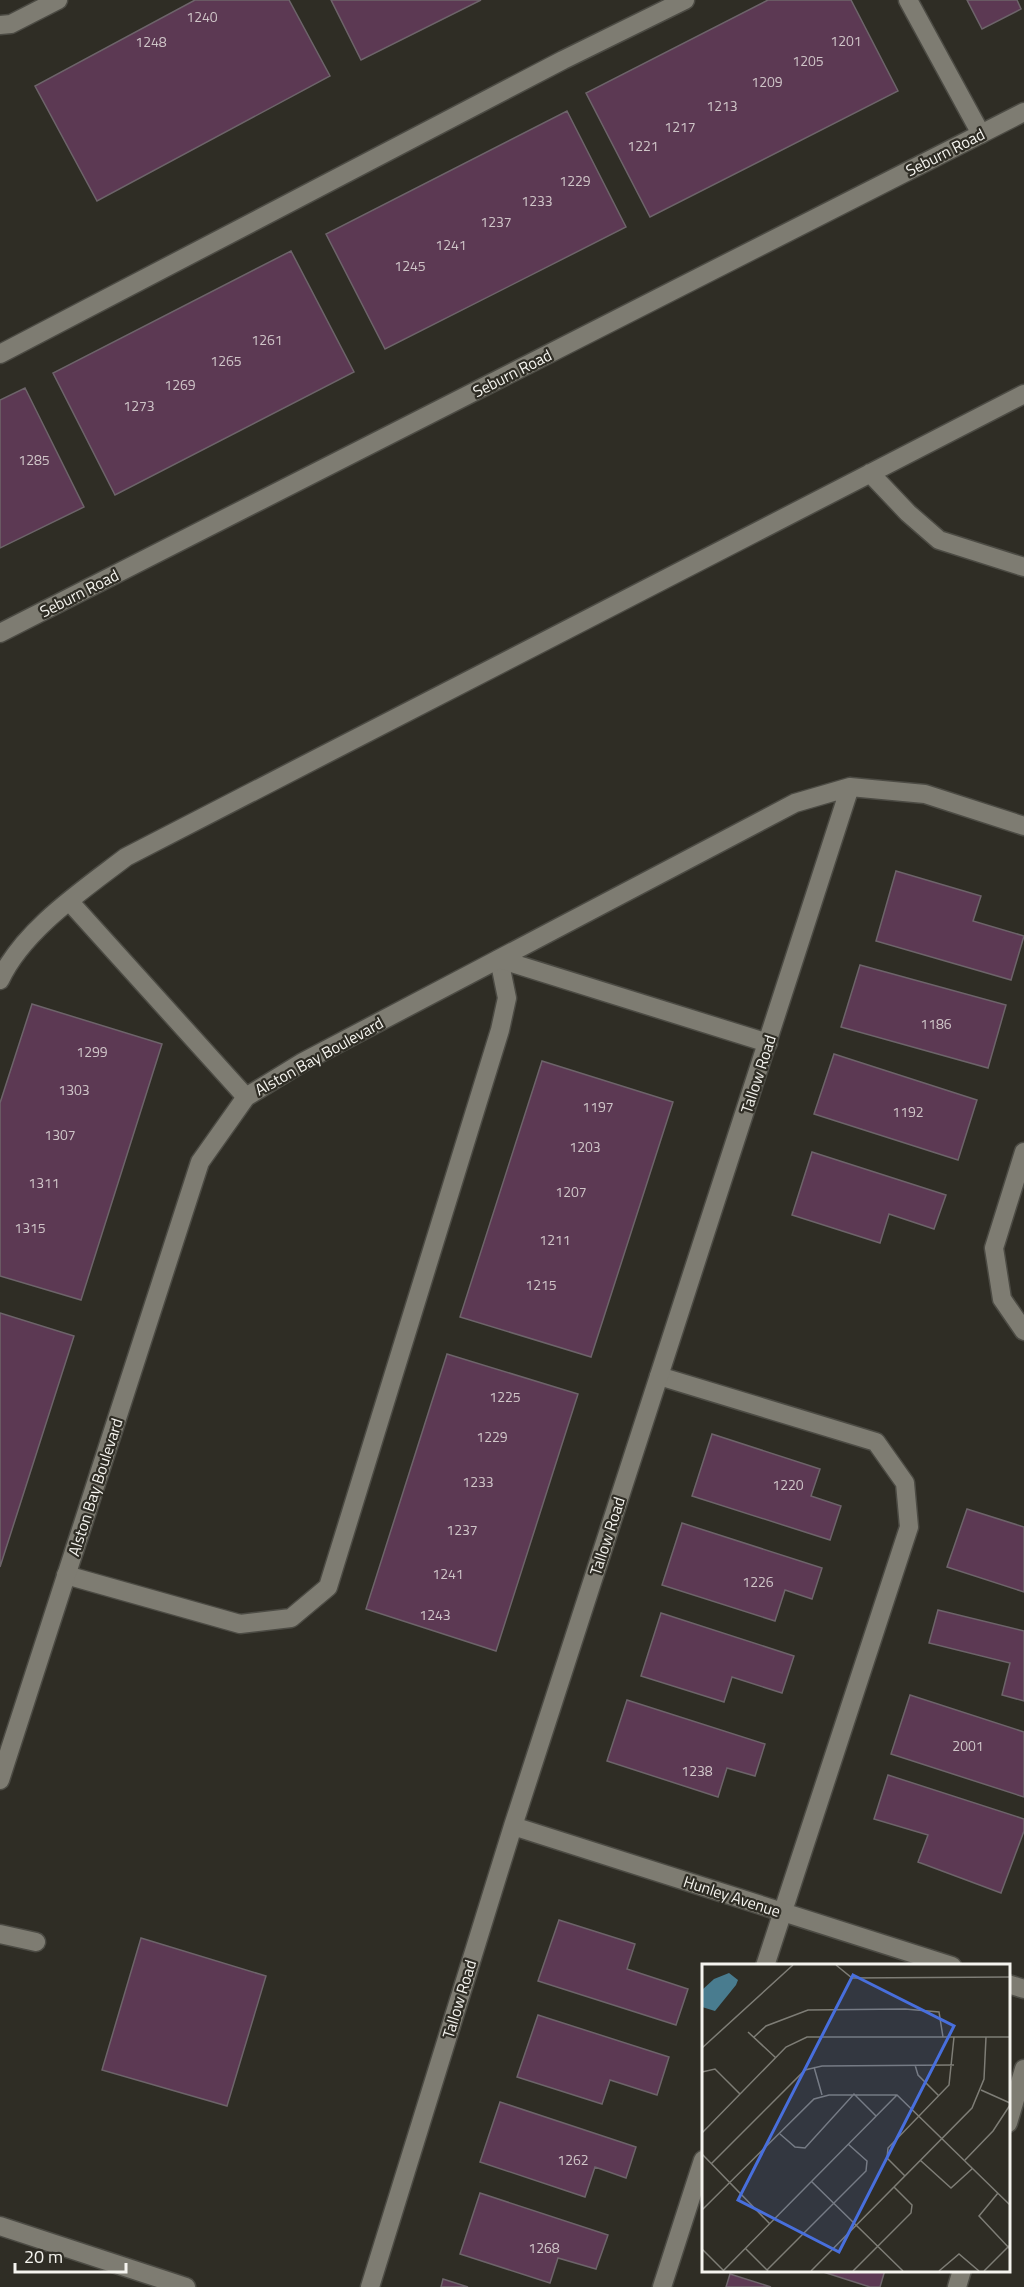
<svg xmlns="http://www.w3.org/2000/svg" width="1024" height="2287" font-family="'Titillium Web',sans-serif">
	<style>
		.building { fill: #5c3953; stroke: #6d646a; stroke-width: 1.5 }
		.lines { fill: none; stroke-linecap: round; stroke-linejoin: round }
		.lane-casing { stroke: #4c4b44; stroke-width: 21 }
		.street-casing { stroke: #4c4b44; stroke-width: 21 }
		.lane { stroke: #7e7c72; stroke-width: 18 }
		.street { stroke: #7e7c72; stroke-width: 18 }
		.labels { text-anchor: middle; stroke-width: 4.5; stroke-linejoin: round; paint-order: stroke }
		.number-label { font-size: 14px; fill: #cfc5c8 }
		.street-label { font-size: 16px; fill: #f5f4ef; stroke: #2f2d25 }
		.inset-road { fill: none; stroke: #7e7d76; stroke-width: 1.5 }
		.view { fill: #486fdd; fill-opacity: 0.15; stroke: #486fdd; stroke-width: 3 }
		.inset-edge { fill: none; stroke: #f5f4ef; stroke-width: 3 }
	</style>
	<rect width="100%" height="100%" fill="#2f2d25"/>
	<path class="building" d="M 195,0 L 289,0 L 330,76 L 97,201 L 35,86 Z
		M 331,0 L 481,0 L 361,60 Z
		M 768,0 L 851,0 L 898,91 L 650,217 L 586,93 Z
		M 967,0 L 1017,0 L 1021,9 L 982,29 Z
		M 567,111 L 626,227 L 385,349 L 326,234 Z
		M 291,251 L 354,372 L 115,495 L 53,373 Z
		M 25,388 L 84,507 L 0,548 L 0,400 Z
		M 896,871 L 981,896 L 973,921 L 1024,936 L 1011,980 L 876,941 Z
		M 860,965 L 1006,1005 L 988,1068 L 841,1027 Z
		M 32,1004 L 162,1044 L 81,1300 L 0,1276 L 0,1103 Z
		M 834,1054 L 977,1100 L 958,1160 L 814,1114 Z
		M 542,1061 L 673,1102 L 591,1357 L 460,1317 Z
		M 812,1152 L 946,1195 L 934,1229 L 889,1214 L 880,1243 L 792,1215 Z
		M 0,1313 L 74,1336 L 0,1567 Z
		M 447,1354 L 578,1394 L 496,1651 L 366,1609 Z
		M 712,1434 L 820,1469 L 811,1496 L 841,1506 L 830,1540 L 692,1496 Z
		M 967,1509 L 1024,1527 L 1024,1592 L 947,1567 Z
		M 682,1523 L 822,1568 L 812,1599 L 785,1590 L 775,1621 L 662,1585 Z
		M 938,1610 L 1024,1631 L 1024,1701 L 1002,1695 L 1010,1663 L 929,1643 Z
		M 661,1613 L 794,1656 L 782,1693 L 732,1677 L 724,1702 L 641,1676 Z
		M 910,1695 L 1024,1732 L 1024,1797 L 891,1754 Z
		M 627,1700 L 765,1744 L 755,1776 L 727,1768 L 718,1797 L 607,1761 Z
		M 888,1775 L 1024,1819 L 1024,1831 L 1001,1893 L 918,1862 L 928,1835 L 874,1819 Z
		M 559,1920 L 635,1944 L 627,1969 L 688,1989 L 676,2025 L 538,1981 Z
		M 141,1938 L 266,1976 L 227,2106 L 102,2070 Z
		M 538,2015 L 669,2057 L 657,2095 L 610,2080 L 602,2104 L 517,2077 Z
		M 500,2102 L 636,2147 L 626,2178 L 595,2167 L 585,2197 L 480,2162 Z
		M 480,2193 L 608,2235 L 596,2269 L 558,2258 L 550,2283 L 460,2254 Z
		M 817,2270 L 885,2270 L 880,2287 L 870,2287 Z
		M 730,2274 L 771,2287 L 726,2287 Z
		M 443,2279 L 468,2287 L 441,2287 Z"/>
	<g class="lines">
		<g class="lane-casing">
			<path id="lane" d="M 908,0 L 981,134
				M 0,354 L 563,60 L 685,0
				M 870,473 L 908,513 L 939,540 L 1024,567
				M 69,901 L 246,1097
				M 0,980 C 23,930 83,890 126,857 L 1024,394
				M 1024,1152 L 994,1248 L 1002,1299 L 1024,1331
				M 659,1376 L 876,1442 L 905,1483 L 909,1527 L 765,1966
				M 66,1575 L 240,1624 L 291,1618 L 328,1587 L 500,1030 L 507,998 L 499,959
				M 662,2287 L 703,2160"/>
		</g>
		<g class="street-casing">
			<path id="street" d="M 0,25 L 11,24 L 58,0
				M 0,633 L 1024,112
				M 499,959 L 768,1043
				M 0,1780 L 200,1162 L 246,1097 L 303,1062 L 795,803 L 850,787 L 925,794 L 1024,826
				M 513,1826 L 952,1966
				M 0,1934 L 36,1942
				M 1008,1984 L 1024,1989
				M 1008,2123 L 1024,2069
				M 0,2226 L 186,2287
				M 370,2287 L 513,1826 L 850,787
				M 957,2287 L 962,2270"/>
		</g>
		<use href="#lane" class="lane"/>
		<use href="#street" class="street"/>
	</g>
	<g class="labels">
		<g class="number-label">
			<text x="202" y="22">1240</text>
			<text x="846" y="46">1201</text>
			<text x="151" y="47">1248</text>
			<text x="808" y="66">1205</text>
			<text x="767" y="87">1209</text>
			<text x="722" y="111">1213</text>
			<text x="680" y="132">1217</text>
			<text x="643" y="151">1221</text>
			<text x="575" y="186">1229</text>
			<text x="537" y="206">1233</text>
			<text x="496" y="227">1237</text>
			<text x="451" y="250">1241</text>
			<text x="410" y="271">1245</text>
			<text x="267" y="345">1261</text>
			<text x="226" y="366">1265</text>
			<text x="180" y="390">1269</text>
			<text x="139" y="411">1273</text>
			<text x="34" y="465">1285</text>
			<text x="936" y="1029">1186</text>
			<text x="92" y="1057">1299</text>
			<text x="74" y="1095">1303</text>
			<text x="598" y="1112">1197</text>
			<text x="908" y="1117">1192</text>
			<text x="60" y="1140">1307</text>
			<text x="585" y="1152">1203</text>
			<text x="44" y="1188">1311</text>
			<text x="571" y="1197">1207</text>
			<text x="30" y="1233">1315</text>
			<text x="555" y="1245">1211</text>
			<text x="541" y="1290">1215</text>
			<text x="505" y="1402">1225</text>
			<text x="492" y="1442">1229</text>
			<text x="478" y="1487">1233</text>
			<text x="788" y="1490">1220</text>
			<text x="462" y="1535">1237</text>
			<text x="448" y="1579">1241</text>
			<text x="758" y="1587">1226</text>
			<text x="435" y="1620">1243</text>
			<text x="968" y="1751">2001</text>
			<text x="697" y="1776">1238</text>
			<text x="573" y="2165">1262</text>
			<text x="544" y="2253">1268</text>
		</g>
		<g class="street-label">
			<text transform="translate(945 152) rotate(-27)" y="6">Seburn Road</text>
			<text transform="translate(512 373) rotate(-27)" y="6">Seburn Road</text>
			<text transform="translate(79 593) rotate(-27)" y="6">Seburn Road</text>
			<text transform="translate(319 1056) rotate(-29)" y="6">Alston Bay Boulevard</text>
			<text transform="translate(758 1074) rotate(-72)" y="6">Tallow Road</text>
			<text transform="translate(95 1487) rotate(-72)" y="6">Alston Bay Boulevard</text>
			<text transform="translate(607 1536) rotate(-72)" y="6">Tallow Road</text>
			<text transform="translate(732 1896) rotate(18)" y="6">Hunley Avenue</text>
			<text transform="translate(459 1999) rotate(-73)" y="6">Tallow Road</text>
		</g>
	</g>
	<g transform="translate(702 1964)">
		<rect width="308" height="308" fill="#2f2d25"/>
		<path d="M 27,9 L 36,16 L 34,21 L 13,47 L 0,43 L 0,26 L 12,15 Z" fill="#497c8f"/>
		<path class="inset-road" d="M 134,1 L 150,14 L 308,13M 46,68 L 74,94M 52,73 L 64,62 L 106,46 L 203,45 L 237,48 L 241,73M 0,84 L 91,1M 213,101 L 216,111 L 237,132M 112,103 L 120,131M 0,108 L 13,105 L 38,130M 279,126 L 308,139M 0,169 L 84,83 L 105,73 L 308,73M 78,170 L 93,183 L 103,184 L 152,130 L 174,152M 0,190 L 68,260M 218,196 L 249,224 L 271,204M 263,196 L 291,167 L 308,141M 9,200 L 103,106 L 120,102 L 252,101M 203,212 L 185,194 L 186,184 L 247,121 L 252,73M 109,217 L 201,307M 296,229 L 277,252 L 308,285M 0,246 L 112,135 L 127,131 L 195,131 L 308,241M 43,284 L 66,307M 0,285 L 22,307M 65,306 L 164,207 L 165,197 L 146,180M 21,307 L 195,131M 109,307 L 270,144 L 282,115 L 284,73M 151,307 L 209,249 L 210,241 L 192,223M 237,307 L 257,290 L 277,307M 282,307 L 308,281"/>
		<path class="view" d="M 151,11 L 252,62 L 137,288 L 36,236 Z"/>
		<rect width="308" height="308" class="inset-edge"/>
	</g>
	<path d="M15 2263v9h111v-9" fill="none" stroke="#f5f4ef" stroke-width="3"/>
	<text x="24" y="2263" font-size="18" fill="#f5f4ef" stroke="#2f2d25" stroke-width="4.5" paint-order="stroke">20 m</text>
</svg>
